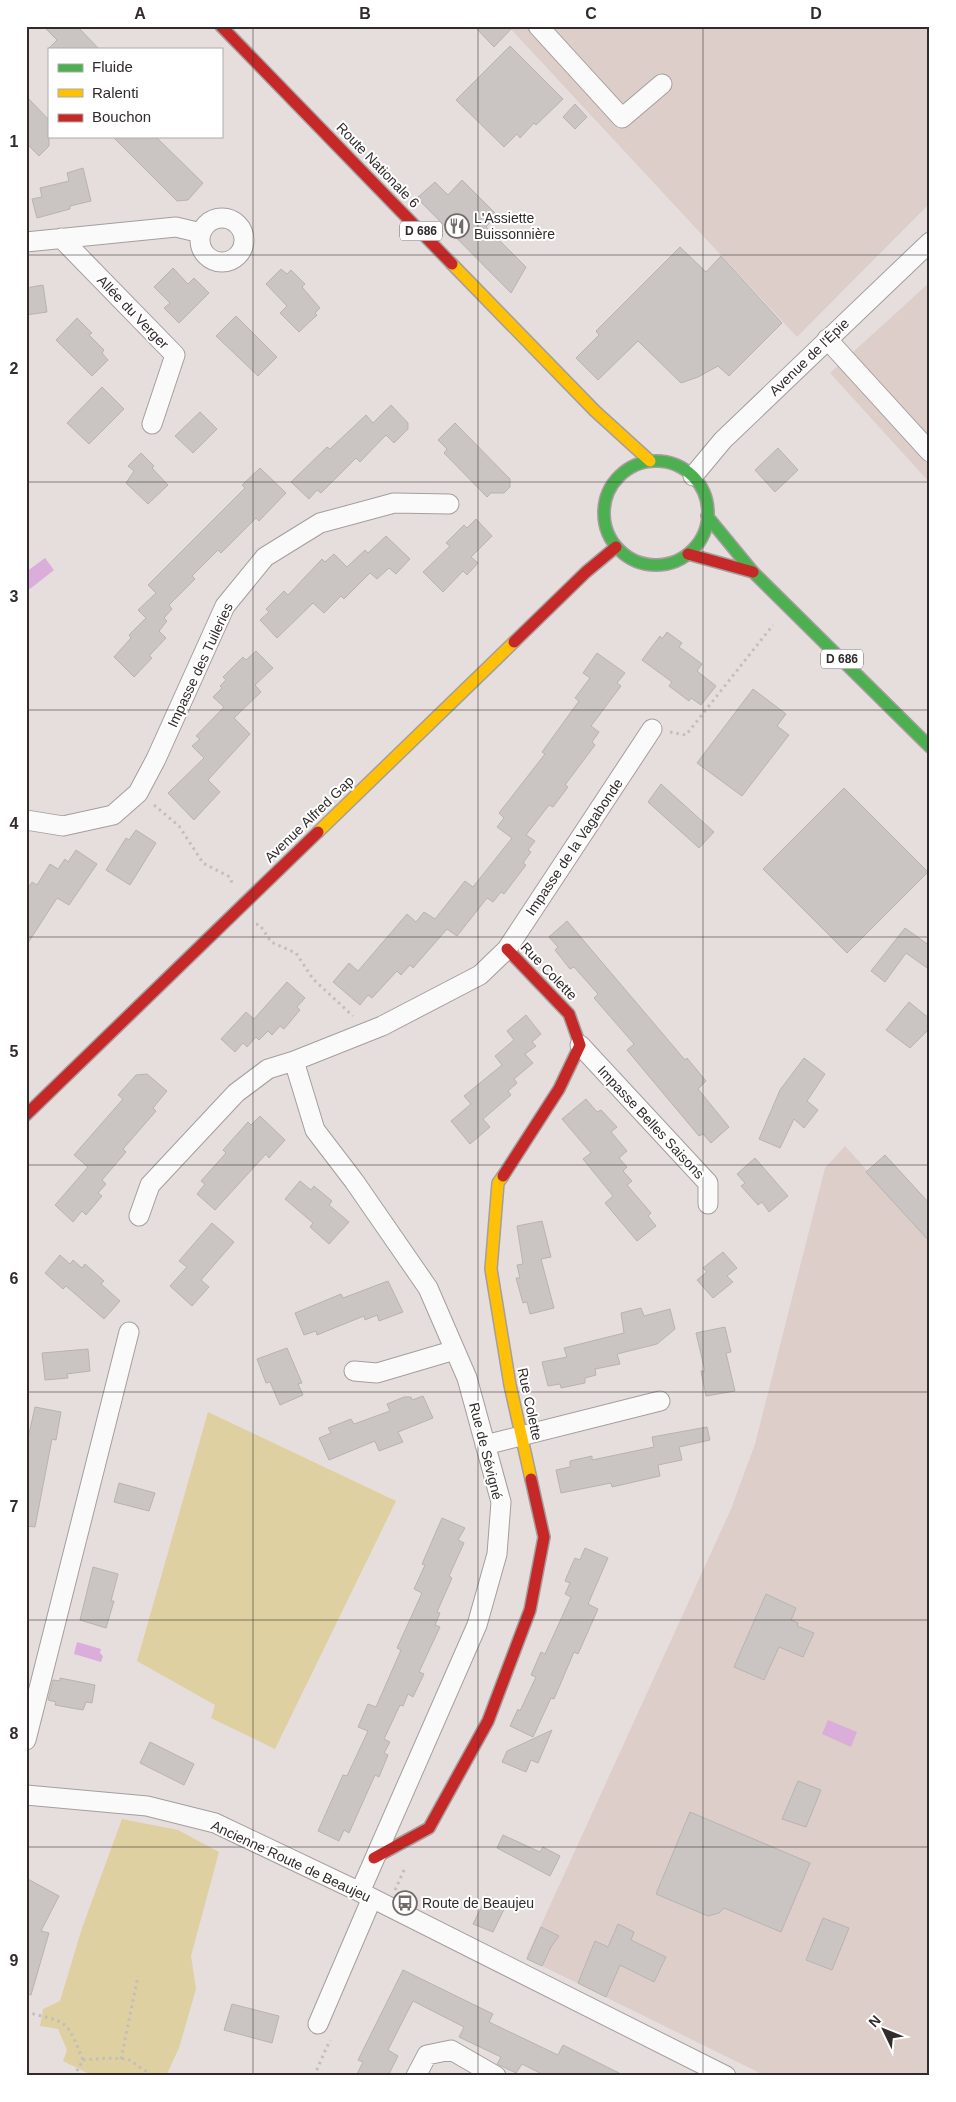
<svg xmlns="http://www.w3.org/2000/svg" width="956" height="2102" font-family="Arial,sans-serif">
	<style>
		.built { fill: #ddceca }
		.green { fill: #ded0a0 }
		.water { fill: #dbadda }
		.building { fill: #cac5c3; stroke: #b8b3b1 }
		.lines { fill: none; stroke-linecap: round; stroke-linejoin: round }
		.street-casing { stroke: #a49e9d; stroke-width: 21 }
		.fast-casing { stroke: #a49e9d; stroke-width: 14 }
		.slow-casing { stroke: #a49e9d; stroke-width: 14 }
		.jam-casing { stroke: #a49e9d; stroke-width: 14 }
		.path { stroke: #c1bfbe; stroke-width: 3; stroke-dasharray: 2.5 4; stroke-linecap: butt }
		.street { stroke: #fbfafa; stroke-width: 19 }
		.fast { stroke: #4caf50; stroke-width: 11 }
		.slow { stroke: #ffc107; stroke-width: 11 }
		.jam { stroke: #c62828; stroke-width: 11 }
		.grid { fill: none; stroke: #312c2b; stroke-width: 1; stroke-opacity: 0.55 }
		.labels { text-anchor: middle; stroke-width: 4; stroke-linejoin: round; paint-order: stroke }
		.shield { fill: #fff; stroke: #6f6b6b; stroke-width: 1 }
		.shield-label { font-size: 12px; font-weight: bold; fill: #312c2b }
		.street-label { font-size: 14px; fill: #312c2b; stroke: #fff }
		.poi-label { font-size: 14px; fill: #312c2b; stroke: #fff; text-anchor: start }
		.neatline { fill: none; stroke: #312c2b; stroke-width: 2 }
		.grid-label { font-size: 16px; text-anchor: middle; font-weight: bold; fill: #312c2b }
	</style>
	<rect width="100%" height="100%" fill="#e6dedc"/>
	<path class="built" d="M 508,26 L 930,26 L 930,203 L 797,337 Z
		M 930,282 L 930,483 L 830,373 Z
		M 845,1146 L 930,1240 L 930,2076 L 766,2076 L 526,1958 L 731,1509 L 755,1444 L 825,1168 Z"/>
	<path class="green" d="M 208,1412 L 396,1501 L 275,1749 L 211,1718 L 215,1705 L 137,1661 Z
		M 122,1819 L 178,1830 L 219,1852 L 191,1956 L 196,1989 L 179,2048 L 166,2076 L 98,2076 L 89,2074 L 63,2061 L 67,2050 L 58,2029 L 40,2026 L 43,2009 L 60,2001 L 82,1928 Z"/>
	<path class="water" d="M 45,558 L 54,570 L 30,589 L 26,585 L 26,572 Z
		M 77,1642 L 101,1649 L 100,1653 L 103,1656 L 101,1662 L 74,1654 Z
		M 828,1720 L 857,1732 L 851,1747 L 822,1734 Z"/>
	<path class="building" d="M 43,26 L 77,26 L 99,49 L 48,49 L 57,40 Z
		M 474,26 L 514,26 L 494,47 Z
		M 510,46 L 563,99 L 536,125 L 534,123 L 520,138 L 517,134 L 504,147 L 456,100 Z
		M 26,96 L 49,120 L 49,146 L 39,156 L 26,143 Z
		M 575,104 L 587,117 L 575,129 L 563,117 Z
		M 112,136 L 155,136 L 203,183 L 188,200 L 177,201 Z
		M 83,168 L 91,201 L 70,206 L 70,209 L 37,218 L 32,199 L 42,197 L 40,188 L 69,181 L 67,173 Z
		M 462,180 L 497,215 L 486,227 L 526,267 L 511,293 L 417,198 L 435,182 L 448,195 Z
		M 680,247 L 706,272 L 721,256 L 782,323 L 729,376 L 718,366 L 698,377 L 681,383 L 638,341 L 598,380 L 576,358 L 599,335 L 596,331 Z
		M 173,268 L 188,284 L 194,278 L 209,293 L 179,323 L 164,308 L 170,303 L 154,287 Z
		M 281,269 L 287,274 L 291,270 L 305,284 L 302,287 L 320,308 L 315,313 L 317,315 L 299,332 L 280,313 L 287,306 L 266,284 Z
		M 43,285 L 47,312 L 26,315 L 26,288 Z
		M 236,316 L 277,357 L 258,376 L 216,336 Z
		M 77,318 L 92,333 L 89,335 L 104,350 L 102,353 L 108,360 L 92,376 L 56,340 Z
		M 102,387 L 124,409 L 89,444 L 67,423 Z
		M 391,405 L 408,423 L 408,429 L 394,443 L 386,435 L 360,462 L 356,458 L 321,493 L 317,490 L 309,499 L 291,482 L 327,447 L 330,449 L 366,415 L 373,423 Z
		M 200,412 L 217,429 L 193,453 L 175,436 Z
		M 455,423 L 510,479 L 510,487 L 504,493 L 491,493 L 487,497 L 444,453 L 447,449 L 438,440 Z
		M 778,448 L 798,470 L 775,492 L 755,470 Z
		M 141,453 L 154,466 L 152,468 L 168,485 L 148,504 L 126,483 L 134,471 L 128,466 Z
		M 260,468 L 286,493 L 259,521 L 256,518 L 221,553 L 218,550 L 192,576 L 195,579 L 169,605 L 172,609 L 164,618 L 167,621 L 159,631 L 166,638 L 149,656 L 152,658 L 134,677 L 114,657 L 131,638 L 129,635 L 146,618 L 138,610 L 156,593 L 148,585 L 245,488 L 242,485 Z
		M 476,519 L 492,536 L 471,557 L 478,563 L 467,575 L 463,571 L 443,592 L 423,572 L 450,546 L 446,543 L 464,525 L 467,528 Z
		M 386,536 L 410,559 L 396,574 L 389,568 L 377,579 L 370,573 L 344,599 L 341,596 L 324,613 L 313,603 L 277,638 L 260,620 L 269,612 L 266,609 L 284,591 L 288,595 L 322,559 L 325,562 L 334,554 L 347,567 L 365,550 L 368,553 Z
		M 667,632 L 682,643 L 679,647 L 702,664 L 697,671 L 716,686 L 701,705 L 691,698 L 689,701 L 669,686 L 672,682 L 642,660 L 660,636 L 662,639 Z
		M 256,651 L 273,668 L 255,685 L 261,692 L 234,718 L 250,734 L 208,780 L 220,792 L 194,820 L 168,793 L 204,758 L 192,746 L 200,739 L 196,736 L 224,707 L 213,697 L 222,688 L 220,686 L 226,680 L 223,677 L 243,657 L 246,660 Z
		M 597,653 L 625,673 L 617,683 L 621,686 L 591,726 L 599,732 L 592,742 L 595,745 L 565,785 L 568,787 L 553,807 L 549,805 L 526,835 L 535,841 L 528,850 L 531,852 L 523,863 L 526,865 L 504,894 L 501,892 L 493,902 L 487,898 L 457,936 L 447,929 L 413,968 L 410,965 L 401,975 L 397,971 L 372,998 L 368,995 L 360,1005 L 333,982 L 349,963 L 358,971 L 407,914 L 416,922 L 424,912 L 435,919 L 465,881 L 473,887 L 512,838 L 497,827 L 504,818 L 499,813 L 545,754 L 542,752 L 579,701 L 575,698 L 590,678 L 583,673 Z
		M 753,689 L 786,714 L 777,726 L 789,735 L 742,796 L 697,763 Z
		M 661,784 L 714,832 L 699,848 L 648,802 Z
		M 844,788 L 928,872 L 847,953 L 763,869 Z
		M 136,830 L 156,843 L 130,885 L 106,870 L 126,838 L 129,840 Z
		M 76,850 L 97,864 L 69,905 L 57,898 L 26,946 L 26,891 L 32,882 L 37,885 L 50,864 L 58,869 L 65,859 L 68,862 Z
		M 567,921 L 685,1060 L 687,1058 L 706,1081 L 698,1089 L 729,1127 L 711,1143 L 703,1134 L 699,1136 L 627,1050 L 634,1044 L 594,998 L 598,994 L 574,967 L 570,969 L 555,950 L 558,947 L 549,937 Z
		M 905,928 L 930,946 L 930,970 L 906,953 L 885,982 L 871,971 Z
		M 287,982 L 305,998 L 297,1007 L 300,1010 L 284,1029 L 280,1026 L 272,1035 L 268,1031 L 259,1040 L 256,1037 L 247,1047 L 243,1043 L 235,1052 L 221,1039 L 246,1012 L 254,1019 Z
		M 909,1002 L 930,1019 L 930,1028 L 910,1048 L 886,1030 Z
		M 526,1015 L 541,1034 L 532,1042 L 536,1046 L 525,1054 L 533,1063 L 514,1079 L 517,1083 L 508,1091 L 511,1095 L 483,1119 L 490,1127 L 470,1144 L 451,1121 L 471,1104 L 464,1096 L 502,1065 L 495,1056 L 514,1040 L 507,1031 Z
		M 804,1058 L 825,1074 L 807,1101 L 818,1110 L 804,1128 L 794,1119 L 780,1148 L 759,1139 L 780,1090 Z
		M 147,1074 L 167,1091 L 153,1108 L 156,1111 L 123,1149 L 126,1152 L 102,1180 L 106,1184 L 98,1193 L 102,1196 L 86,1215 L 82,1211 L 73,1222 L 55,1205 L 88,1167 L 74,1155 L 123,1099 L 118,1095 L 136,1075 Z
		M 586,1099 L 597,1112 L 601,1110 L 617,1127 L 611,1132 L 627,1151 L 619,1158 L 627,1167 L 623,1171 L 632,1181 L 627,1185 L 651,1213 L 648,1216 L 656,1226 L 637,1241 L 605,1203 L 613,1196 L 583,1159 L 591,1153 L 562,1119 Z
		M 260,1116 L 285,1140 L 269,1158 L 266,1154 L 215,1210 L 197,1194 L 205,1184 L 201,1181 L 226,1153 L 223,1150 L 248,1122 L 251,1125 Z
		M 885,1155 L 930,1204 L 930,1242 L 866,1172 Z
		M 755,1158 L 788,1196 L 769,1212 L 762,1202 L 758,1205 L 741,1186 L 745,1183 L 737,1174 Z
		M 300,1181 L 311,1190 L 314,1186 L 332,1201 L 329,1205 L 349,1222 L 329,1244 L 310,1227 L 313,1223 L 285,1199 Z
		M 542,1221 L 551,1257 L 541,1259 L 554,1308 L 530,1314 L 527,1302 L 523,1303 L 516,1278 L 520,1278 L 517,1265 L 523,1264 L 517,1226 Z
		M 212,1223 L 234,1242 L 201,1280 L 209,1287 L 192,1306 L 170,1286 L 187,1267 L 179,1261 Z
		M 723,1252 L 737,1268 L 727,1276 L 733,1282 L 713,1298 L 697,1280 L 707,1272 L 703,1268 Z
		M 60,1255 L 70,1264 L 73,1260 L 82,1268 L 85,1264 L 104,1281 L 101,1284 L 120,1301 L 104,1319 L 66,1286 L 63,1289 L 45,1273 Z
		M 388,1281 L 403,1312 L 379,1321 L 377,1315 L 365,1320 L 364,1316 L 317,1335 L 316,1331 L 304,1335 L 295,1313 L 341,1294 L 343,1298 Z
		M 641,1308 L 644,1316 L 670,1309 L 675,1329 L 657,1344 L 617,1354 L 620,1364 L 595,1369 L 596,1375 L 585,1378 L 585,1383 L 561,1388 L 560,1384 L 548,1386 L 542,1362 L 567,1357 L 564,1348 L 624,1333 L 621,1313 Z
		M 725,1327 L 731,1352 L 726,1353 L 735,1391 L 706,1396 L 701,1371 L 705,1371 L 696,1333 Z
		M 287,1348 L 302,1383 L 298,1384 L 303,1395 L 280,1405 L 270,1382 L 266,1383 L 257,1359 Z
		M 88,1349 L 90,1371 L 67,1374 L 68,1378 L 45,1380 L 42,1353 Z
		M 423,1396 L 433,1418 L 398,1432 L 403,1442 L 379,1451 L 375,1441 L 329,1460 L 319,1438 L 331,1433 L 328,1428 L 351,1419 L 354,1424 L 390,1411 L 387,1404 L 404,1397 L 411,1397 L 412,1400 Z
		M 35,1407 L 61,1412 L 56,1440 L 52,1439 L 35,1527 L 26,1526 L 26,1447 Z
		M 707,1427 L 710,1440 L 679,1447 L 682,1460 L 658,1465 L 660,1476 L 612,1487 L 611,1483 L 561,1493 L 556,1470 L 570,1467 L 570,1461 L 592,1456 L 592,1460 L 654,1447 L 652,1437 Z
		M 119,1483 L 155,1493 L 149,1511 L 114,1502 Z
		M 442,1518 L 465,1528 L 458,1540 L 464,1543 L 449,1576 L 452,1578 L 437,1612 L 440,1613 L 435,1625 L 440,1627 L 419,1672 L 424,1674 L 413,1697 L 408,1694 L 403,1706 L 400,1705 L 384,1739 L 390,1742 L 384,1753 L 388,1755 L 379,1777 L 375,1775 L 349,1833 L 344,1830 L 339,1841 L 318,1831 L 343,1775 L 347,1776 L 368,1731 L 358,1727 L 368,1704 L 376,1707 L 401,1650 L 397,1648 L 422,1593 L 414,1589 L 425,1565 L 422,1564 Z
		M 585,1548 L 608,1558 L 588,1604 L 598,1609 L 578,1654 L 574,1652 L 554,1699 L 551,1698 L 533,1737 L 510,1726 L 518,1709 L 520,1711 L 536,1677 L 531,1675 L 541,1652 L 545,1654 L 571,1597 L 565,1594 L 570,1583 L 565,1581 L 570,1569 L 575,1558 L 580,1560 Z
		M 93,1567 L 118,1574 L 111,1601 L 114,1601 L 106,1628 L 80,1620 Z
		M 766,1594 L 796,1608 L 791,1620 L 798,1623 L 797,1626 L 814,1633 L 803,1657 L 779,1647 L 764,1680 L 734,1667 Z
		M 60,1678 L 95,1685 L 92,1703 L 86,1702 L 83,1710 L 55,1705 L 56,1702 L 48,1700 L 53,1680 L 60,1681 Z
		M 552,1730 L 538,1763 L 531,1760 L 526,1772 L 502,1762 L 507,1751 Z
		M 150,1742 L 194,1764 L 184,1785 L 140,1763 Z
		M 798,1781 L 821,1790 L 806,1827 L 782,1819 Z
		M 690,1812 L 810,1863 L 781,1932 L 724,1908 L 719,1913 L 708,1916 L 656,1894 Z
		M 503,1835 L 540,1852 L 543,1847 L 560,1856 L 550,1876 L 497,1848 Z
		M 26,1878 L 59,1896 L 41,1931 L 49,1933 L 31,1995 L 26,1994 Z
		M 487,1896 L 506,1905 L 493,1932 L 473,1924 Z
		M 823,1918 L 849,1928 L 832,1970 L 806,1960 Z
		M 618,1924 L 634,1932 L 631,1940 L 666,1957 L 654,1982 L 620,1965 L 606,1997 L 578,1983 L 595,1941 L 608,1947 Z
		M 541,1927 L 559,1936 L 551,1947 L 542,1966 L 527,1959 Z
		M 403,1970 L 493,2014 L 489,2022 L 558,2055 L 563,2045 L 625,2076 L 546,2076 L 522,2064 L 516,2073 L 497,2064 L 501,2057 L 459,2037 L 464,2027 L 413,2001 L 388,2050 L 398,2056 L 388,2076 L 356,2076 L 363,2062 L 358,2060 Z
		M 232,2004 L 279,2016 L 272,2043 L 224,2030 Z"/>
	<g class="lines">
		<g class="street-casing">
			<path id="street" d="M 538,26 L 622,118 L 662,84
				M200 240a22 22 0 1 1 44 0a22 22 0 1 1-44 0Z
				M 61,238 L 175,355 L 152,424
				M 26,242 L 176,227 L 201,233
				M 827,339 L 930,452
				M 693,476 L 723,440 L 930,242
				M 26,820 L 63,826 L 113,815 L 138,793 L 156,759 L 225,606 L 265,557 L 320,523 L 394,503 L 449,504
				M 580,1045 L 708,1183 L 708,1204
				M 294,1061 L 315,1130 L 354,1181 L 428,1288 L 467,1378 L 501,1502 L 497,1554 L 477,1625 L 360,1892
				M 139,1216 L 150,1185 L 236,1093 L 268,1069 L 294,1061 L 382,1026 L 480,975 L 507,949 L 652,729
				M 354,1371 L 377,1373 L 455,1350
				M 485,1445 L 660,1401
				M 26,1740 L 129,1332
				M 26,1795 L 147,1806 L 215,1823 L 360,1892 L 726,2076
				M 318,2024 L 372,1898
				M 416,2076 L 427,2055 L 451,2050 L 496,2076"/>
		</g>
		<g class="fast-casing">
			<path id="fast" d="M604 513a52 52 0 1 1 104 0a52 52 0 1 1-104 0Z
				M 707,516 L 753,572 L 930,747"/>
		</g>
		<g class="slow-casing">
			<path id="slow" d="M 452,264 L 595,411 L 650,461
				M 318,832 L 514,642
				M 503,1176 L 498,1183 L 491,1269 L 510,1385 L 531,1479"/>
		</g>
		<g class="jam-casing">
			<path id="jam" d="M 221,26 L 452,264
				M 688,554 L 753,572
				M 514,642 L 586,572 L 616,547
				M 26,1115 L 318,832
				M 503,1176 L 559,1089 L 580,1045 L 569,1014 L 507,949
				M 374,1858 L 429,1828 L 488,1721 L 530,1610 L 544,1537 L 531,1479"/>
		</g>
		<path class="path" d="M 670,732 L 686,735 L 773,625
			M 154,805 L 179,826 L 203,863 L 230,877 L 232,883
			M 256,924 L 260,925 L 271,942 L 296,953 L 313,979 L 353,1016
			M 395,1890 L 405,1868
			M 26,2012 C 69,2023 66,2019 83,2060 L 74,2076
			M 121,2059 L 138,1976
			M 83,2060 L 107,2058 L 128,2059 L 153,2076
			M 314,2076 L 330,2040"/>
		<use href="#street" class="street"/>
		<use href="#fast" class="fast"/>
		<use href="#slow" class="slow"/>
		<use href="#jam" class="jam"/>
	</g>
	<path class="grid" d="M 253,26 L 253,2076M 478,26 L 478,2076M 703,26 L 703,2076M 26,255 L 930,255M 26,482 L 930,482M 26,710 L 930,710M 26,937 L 930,937M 26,1165 L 930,1165M 26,1392 L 930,1392M 26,1620 L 930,1620M 26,1847 L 930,1847"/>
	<defs>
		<g id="restaurant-ring" transform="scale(1.25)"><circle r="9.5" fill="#fff" stroke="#706a69" stroke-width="1.5"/><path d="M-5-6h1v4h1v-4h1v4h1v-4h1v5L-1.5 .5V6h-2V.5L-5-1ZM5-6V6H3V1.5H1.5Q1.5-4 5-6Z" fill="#706a69"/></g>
		<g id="bus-ring" transform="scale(1.25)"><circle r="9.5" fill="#fff" stroke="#706a69" stroke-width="1.5"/><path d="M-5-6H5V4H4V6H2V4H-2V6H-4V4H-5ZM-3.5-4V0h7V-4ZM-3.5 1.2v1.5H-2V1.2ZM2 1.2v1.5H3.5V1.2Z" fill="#706a69"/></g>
	</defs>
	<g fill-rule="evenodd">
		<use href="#restaurant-ring" x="457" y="226"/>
		<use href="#bus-ring" x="405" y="1903"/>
	</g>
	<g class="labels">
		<g class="shield">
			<rect x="400" y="221.5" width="42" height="19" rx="4"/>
			<rect x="821" y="649.5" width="42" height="19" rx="4"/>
		</g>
		<g class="shield-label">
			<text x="421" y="235">D 686</text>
			<text x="842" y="663">D 686</text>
		</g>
		<g class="street-label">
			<text transform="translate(378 165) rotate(46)" y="5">Route Nationale 6</text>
			<text transform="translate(133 312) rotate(46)" y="5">Allée du Verger</text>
			<text transform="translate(809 357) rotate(-44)" y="5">Avenue de l'Épie</text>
			<text transform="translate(200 665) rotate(-65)" y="5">Impasse des Tuileries</text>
			<text transform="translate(309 819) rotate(-44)" y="5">Avenue Alfred Gap</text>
			<text transform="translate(574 847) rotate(-56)" y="5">Impasse de la Vagabonde</text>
			<text transform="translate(549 971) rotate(46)" y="5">Rue Colette</text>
			<text transform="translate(651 1122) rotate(47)" y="5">Impasse Belles Saisons</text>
			<text transform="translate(530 1404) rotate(78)" y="5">Rue Colette</text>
			<text transform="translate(486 1451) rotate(76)" y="5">Rue de Sévigné</text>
			<text transform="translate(291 1861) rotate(25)" y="5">Ancienne Route de Beaujeu</text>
		</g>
		<g class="poi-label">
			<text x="474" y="223">L'Assiette<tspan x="474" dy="16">Buissonnière</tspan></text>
			<text x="422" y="1908">Route de Beaujeu</text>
		</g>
	</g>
	<rect width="956" height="2102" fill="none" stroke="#ffffff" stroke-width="55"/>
	<rect x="48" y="48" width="175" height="90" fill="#ffffff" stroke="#adabaa"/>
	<rect x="58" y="64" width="25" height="8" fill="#4caf50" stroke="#adabaa"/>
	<text x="92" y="72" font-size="15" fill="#312c2b">Fluide</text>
	<rect x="58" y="89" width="25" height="8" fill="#ffc107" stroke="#adabaa"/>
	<text x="92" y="98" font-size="15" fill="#312c2b">Ralenti</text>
	<rect x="58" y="114" width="25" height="8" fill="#c62828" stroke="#adabaa"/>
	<text x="92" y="122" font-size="15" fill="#312c2b">Bouchon</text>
	<g transform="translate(884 2030) rotate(313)" stroke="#ffffff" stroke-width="4" paint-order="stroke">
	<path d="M0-4L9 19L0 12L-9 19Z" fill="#312c2b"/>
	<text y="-8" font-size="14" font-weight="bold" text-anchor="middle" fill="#312c2b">N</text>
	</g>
	<rect x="28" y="28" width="900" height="2046" class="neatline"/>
	<g class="grid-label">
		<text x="140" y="19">A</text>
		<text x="365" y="19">B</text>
		<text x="591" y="19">C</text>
		<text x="816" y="19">D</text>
		<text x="14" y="147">1</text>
		<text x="14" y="374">2</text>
		<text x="14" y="602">3</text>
		<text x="14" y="829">4</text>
		<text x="14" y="1057">5</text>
		<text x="14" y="1284">6</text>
		<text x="14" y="1512">7</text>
		<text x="14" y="1739">8</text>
		<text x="14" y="1966">9</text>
	</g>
</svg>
